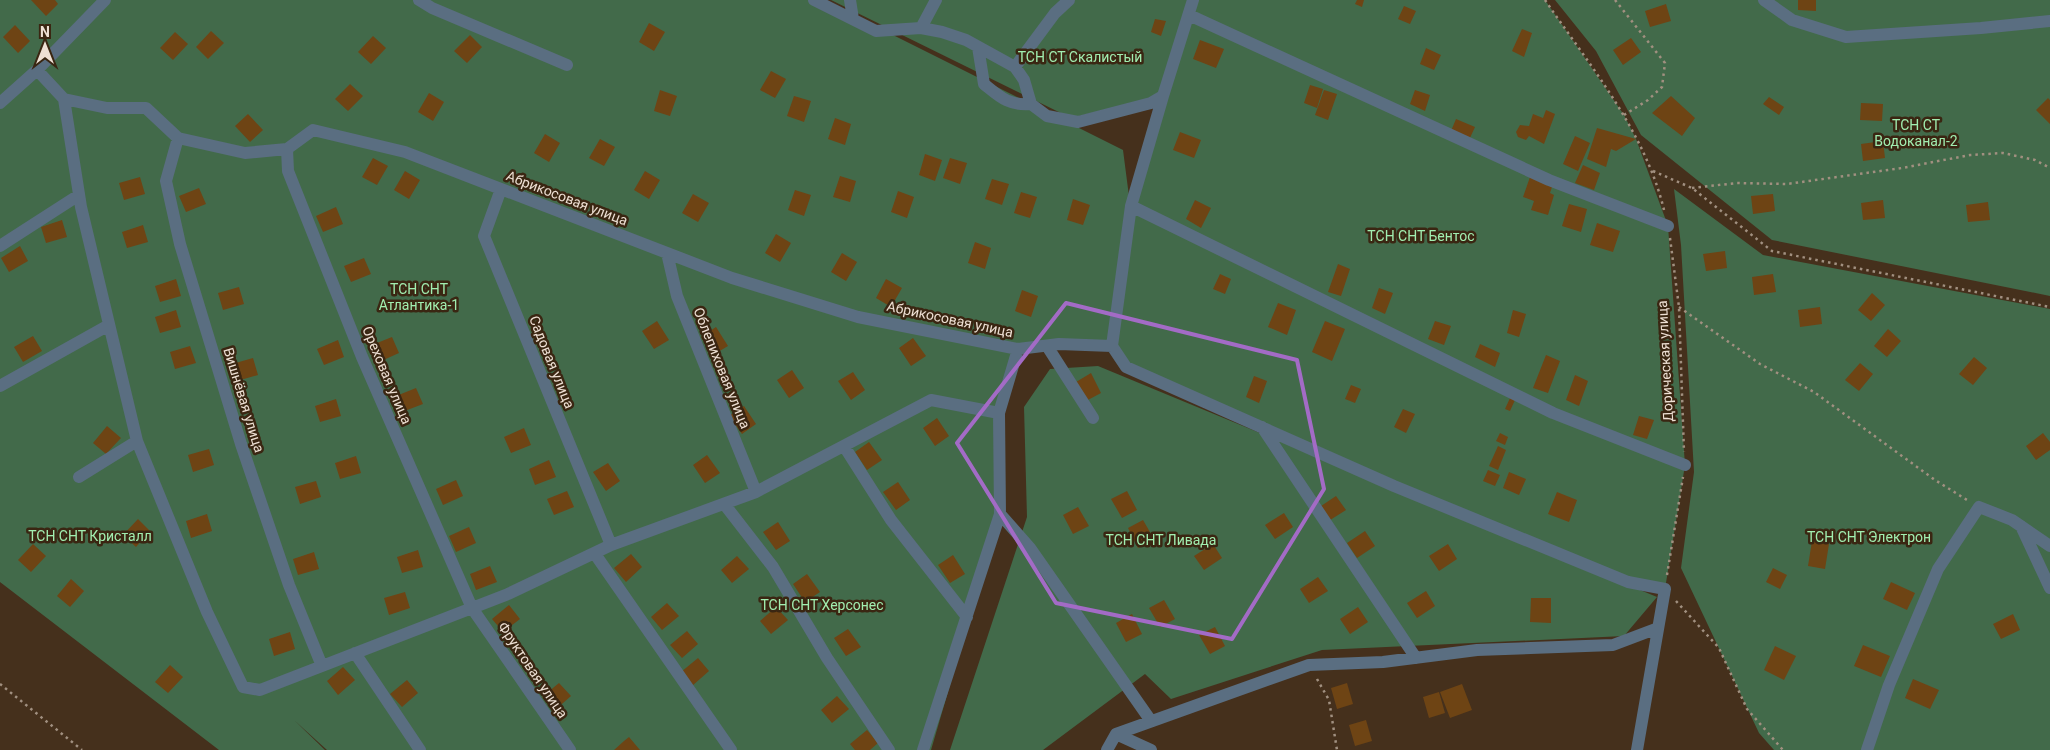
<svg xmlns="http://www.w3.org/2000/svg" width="2050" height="750" font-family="Roboto,sans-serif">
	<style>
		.green { fill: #426a4a }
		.building { fill: #6e4414 }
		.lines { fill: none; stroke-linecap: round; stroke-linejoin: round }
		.path { stroke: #a19080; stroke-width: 2.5; stroke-dasharray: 2.5 4; stroke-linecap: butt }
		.minor { stroke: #5a6e81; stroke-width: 12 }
		.marked { fill: none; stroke: #a36bc6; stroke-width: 4; stroke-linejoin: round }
		.labels { text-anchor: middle; stroke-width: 5; stroke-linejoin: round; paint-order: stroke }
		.park-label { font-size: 14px; fill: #a1eeb0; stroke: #3a2612 }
		.street-label { font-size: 14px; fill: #eee0d4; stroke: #3a2612 }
	</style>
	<rect width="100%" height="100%" fill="#45301c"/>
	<path class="green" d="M 0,0 L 823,0 L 1123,150 L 1130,204 L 1192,0 L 1545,0 L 1624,115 L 1636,139 L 1668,226 L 1685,465 L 1665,589 L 1628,582 L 1126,367 L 1112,346 L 1018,349 L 999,413 L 1000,514 L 931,750 L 327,750 L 294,720 L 325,750 L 219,750 L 0,582 Z
		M 831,0 L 1189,0 L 1158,97 L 1071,118 Z
		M 1555,0 L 2050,0 L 2050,296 L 1772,240 L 1641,135 L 1596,51 Z
		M 1674,189 L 1763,255 L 2050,309 L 2050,750 L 1774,750 L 1759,733 L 1681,568 L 1694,472 L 1681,245 Z
		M 1098,366 L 1657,597 L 1624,636 L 1322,650 L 1171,699 L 1145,674 L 1043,750 L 950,750 L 1027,517 L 1024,407 L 1050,369 Z"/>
	<path class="building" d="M 31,0 L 55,0 L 58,4 L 46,16 Z
		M 1357,0 L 1364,0 L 1362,7 L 1355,4 Z
		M 1798,0 L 1816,0 L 1816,11 L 1798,10 Z
		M 1666,4 L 1671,21 L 1650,27 L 1645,11 Z
		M 1404,6 L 1416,11 L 1410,24 L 1398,19 Z
		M 1155,19 L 1166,21 L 1161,36 L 1151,32 Z
		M 649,23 L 665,32 L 654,51 L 639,42 Z
		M 15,25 L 30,41 L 18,53 L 3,37 Z
		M 1522,29 L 1532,33 L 1524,57 L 1512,51 Z
		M 211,31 L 224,43 L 208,59 L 196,47 Z
		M 175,32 L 188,44 L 173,60 L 160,48 Z
		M 470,35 L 482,47 L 467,63 L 454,51 Z
		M 373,36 L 386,48 L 371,64 L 358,52 Z
		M 1631,38 L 1641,52 L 1623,65 L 1613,50 Z
		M 1200,40 L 1224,49 L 1216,68 L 1193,59 Z
		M 1426,48 L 1441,55 L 1434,70 L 1420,64 Z
		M 771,71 L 786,79 L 775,98 L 760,90 Z
		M 350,84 L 363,96 L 348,111 L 335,99 Z
		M 1310,85 L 1323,89 L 1317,108 L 1304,103 Z
		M 660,90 L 677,96 L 670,116 L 654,111 Z
		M 1324,90 L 1337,94 L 1328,120 L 1315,115 Z
		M 1415,90 L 1430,95 L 1425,111 L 1410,104 Z
		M 429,93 L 444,102 L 433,121 L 418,112 Z
		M 794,96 L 811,101 L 804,122 L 787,116 Z
		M 1671,96 L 1695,118 L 1682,136 L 1652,113 Z
		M 1769,97 L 1784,107 L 1779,115 L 1763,104 Z
		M 2048,98 L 2050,100 L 2050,124 L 2036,110 Z
		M 1861,103 L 1883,104 L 1882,121 L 1860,120 Z
		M 1546,110 L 1555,114 L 1544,144 L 1529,136 L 1526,140 L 1518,137 L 1516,132 L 1520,125 L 1529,126 L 1533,114 L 1543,118 Z
		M 248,114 L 263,130 L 250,142 L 235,126 Z
		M 835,118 L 851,124 L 845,145 L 828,139 Z
		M 1456,119 L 1475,127 L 1469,140 L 1451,131 Z
		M 1597,128 L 1636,139 L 1616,151 L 1611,149 L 1606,167 L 1587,159 Z
		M 1180,132 L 1201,140 L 1194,158 L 1173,150 Z
		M 545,134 L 560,143 L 549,162 L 534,153 Z
		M 1575,136 L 1590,143 L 1578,171 L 1563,164 Z
		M 600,139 L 615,147 L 604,166 L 589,158 Z
		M 1883,141 L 1885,158 L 1863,161 L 1861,144 Z
		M 925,154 L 942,160 L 935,181 L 919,175 Z
		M 373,158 L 388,166 L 377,185 L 362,177 Z
		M 950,158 L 967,163 L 960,184 L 943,178 Z
		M 1583,165 L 1600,173 L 1594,190 L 1575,183 Z
		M 405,171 L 420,180 L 409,199 L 394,190 Z
		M 645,171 L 660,180 L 649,199 L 634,190 Z
		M 840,176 L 856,181 L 850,202 L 833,197 Z
		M 140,177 L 145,194 L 124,200 L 119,183 Z
		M 1530,177 L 1552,187 L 1550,193 L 1554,195 L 1548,215 L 1531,210 L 1534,201 L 1523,197 Z
		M 992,179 L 1009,184 L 1002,205 L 985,199 Z
		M 199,188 L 206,204 L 186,212 L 179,196 Z
		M 795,190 L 811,195 L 804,216 L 788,210 Z
		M 898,191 L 914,197 L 907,218 L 891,212 Z
		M 1021,192 L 1037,197 L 1030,218 L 1014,213 Z
		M 693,194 L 709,203 L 698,222 L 682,213 Z
		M 1773,194 L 1775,211 L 1753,214 L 1751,196 Z
		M 1073,199 L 1090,205 L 1083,225 L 1067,220 Z
		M 1195,200 L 1211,208 L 1201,228 L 1186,219 Z
		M 1883,200 L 1885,218 L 1863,220 L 1861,203 Z
		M 1988,202 L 1990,220 L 1968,222 L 1966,205 Z
		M 1569,204 L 1587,209 L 1581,232 L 1562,226 Z
		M 336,207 L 343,224 L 323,232 L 316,216 Z
		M 62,220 L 67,237 L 46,243 L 41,227 Z
		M 1597,223 L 1620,231 L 1613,252 L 1590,245 Z
		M 143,225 L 148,242 L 127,248 L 122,232 Z
		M 776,234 L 791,243 L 780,262 L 765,253 Z
		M 975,242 L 991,248 L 985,269 L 968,263 Z
		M 20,246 L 28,261 L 9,272 L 1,258 Z
		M 1725,251 L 1727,268 L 1706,271 L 1703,254 Z
		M 842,253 L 857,262 L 846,281 L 831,272 Z
		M 364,258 L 371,274 L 351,282 L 344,266 Z
		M 1338,264 L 1350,269 L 1341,296 L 1328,292 Z
		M 1220,274 L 1231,279 L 1225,294 L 1213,289 Z
		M 1773,274 L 1776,292 L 1754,295 L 1752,277 Z
		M 176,279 L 181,296 L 160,302 L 155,286 Z
		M 886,279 L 902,288 L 891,307 L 876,298 Z
		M 239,287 L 244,304 L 223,310 L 218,293 Z
		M 1379,288 L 1393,293 L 1385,314 L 1372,308 Z
		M 1022,290 L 1038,296 L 1031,317 L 1015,311 Z
		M 1872,293 L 1885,305 L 1871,321 L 1858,310 Z
		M 1278,303 L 1296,310 L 1287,335 L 1268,327 Z
		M 1820,307 L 1822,324 L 1800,327 L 1798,310 Z
		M 176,310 L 181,327 L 160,333 L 155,317 Z
		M 1513,310 L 1526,314 L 1519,337 L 1507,333 Z
		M 657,321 L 669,340 L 654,349 L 642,331 Z
		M 1325,321 L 1345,329 L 1332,361 L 1312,352 Z
		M 1435,321 L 1451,326 L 1444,345 L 1428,339 Z
		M 716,327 L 728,346 L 713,355 L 701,337 Z
		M 1888,329 L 1901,341 L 1887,357 L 1874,346 Z
		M 33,336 L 42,351 L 23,362 L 14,347 Z
		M 392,337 L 399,353 L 379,362 L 372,345 Z
		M 913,338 L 926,356 L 911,366 L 899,348 Z
		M 338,340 L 344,357 L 324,365 L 317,349 Z
		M 1480,344 L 1500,353 L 1495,367 L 1475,357 Z
		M 190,346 L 196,363 L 175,369 L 170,352 Z
		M 1546,355 L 1560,361 L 1548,393 L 1533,388 Z
		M 1974,357 L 1987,368 L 1973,385 L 1959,374 Z
		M 253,358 L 258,375 L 237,381 L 232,364 Z
		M 1860,363 L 1873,374 L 1859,391 L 1845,380 Z
		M 792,370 L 804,388 L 789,398 L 777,380 Z
		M 853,372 L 865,390 L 851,400 L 838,381 Z
		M 1091,373 L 1101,393 L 1086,401 L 1076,382 Z
		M 1575,375 L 1588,381 L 1579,406 L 1566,400 Z
		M 1254,376 L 1267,381 L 1259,403 L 1246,397 Z
		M 1351,385 L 1361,389 L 1355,403 L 1345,399 Z
		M 416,388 L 423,404 L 402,412 L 396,396 Z
		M 1510,398 L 1515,400 L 1510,411 L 1505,409 Z
		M 336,399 L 341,416 L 320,422 L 315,406 Z
		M 744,406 L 756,424 L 742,434 L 729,416 Z
		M 1403,409 L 1415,414 L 1406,433 L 1394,427 Z
		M 1639,416 L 1654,420 L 1647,439 L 1633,435 Z
		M 937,418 L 949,436 L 935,446 L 923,428 Z
		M 107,426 L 121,438 L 106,454 L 93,443 Z
		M 524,428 L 531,445 L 511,453 L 504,437 Z
		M 1500,433 L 1508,437 L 1505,445 L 1496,441 Z
		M 2043,433 L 2050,442 L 2050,450 L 2036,460 L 2026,446 Z
		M 869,442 L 882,460 L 867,470 L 855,452 Z
		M 1498,446 L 1506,450 L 1498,470 L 1489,466 Z
		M 209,449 L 214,465 L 193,472 L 188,455 Z
		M 707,455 L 720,473 L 705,483 L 693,465 Z
		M 356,456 L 361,473 L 340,479 L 335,463 Z
		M 549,460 L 556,477 L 535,485 L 529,469 Z
		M 608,463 L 620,481 L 606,491 L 593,472 Z
		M 1488,470 L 1500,475 L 1495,486 L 1483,481 Z
		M 1509,472 L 1526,479 L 1519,495 L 1503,488 Z
		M 456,480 L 463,496 L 443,505 L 436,489 Z
		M 316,481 L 321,497 L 300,504 L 295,487 Z
		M 898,482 L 910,500 L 896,510 L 883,492 Z
		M 567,491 L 574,507 L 554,515 L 547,499 Z
		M 1127,491 L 1137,510 L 1122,518 L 1111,499 Z
		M 1557,492 L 1577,500 L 1569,522 L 1548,514 Z
		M 1336,496 L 1346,510 L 1327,522 L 1318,508 Z
		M 1078,507 L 1089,526 L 1073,534 L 1063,515 Z
		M 1284,513 L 1293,527 L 1275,539 L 1265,525 Z
		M 207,514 L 212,531 L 191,538 L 186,521 Z
		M 138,519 L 150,531 L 136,547 L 123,535 Z
		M 1143,520 L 1154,539 L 1138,548 L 1128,528 Z
		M 778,522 L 790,541 L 776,550 L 763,532 Z
		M 469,527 L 476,543 L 456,552 L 449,536 Z
		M 1365,531 L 1375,546 L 1357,558 L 1347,543 Z
		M 1812,541 L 1829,544 L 1825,569 L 1808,566 Z
		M 33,544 L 46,556 L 31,572 L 18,560 Z
		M 1213,544 L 1222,558 L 1204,570 L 1194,556 Z
		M 1448,544 L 1457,559 L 1439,571 L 1429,556 Z
		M 418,550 L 423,567 L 402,573 L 397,557 Z
		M 314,552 L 319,569 L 298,575 L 293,559 Z
		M 631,554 L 642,567 L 626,582 L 614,568 Z
		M 953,555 L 965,574 L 950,583 L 938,565 Z
		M 737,556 L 749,569 L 732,583 L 721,570 Z
		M 490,566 L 497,582 L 476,590 L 470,574 Z
		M 1773,568 L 1787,575 L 1780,589 L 1766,582 Z
		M 807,574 L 820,592 L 805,602 L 793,584 Z
		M 1318,577 L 1328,591 L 1309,603 L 1300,589 Z
		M 71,579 L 84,591 L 70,607 L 57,596 Z
		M 1891,582 L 1915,593 L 1907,610 L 1883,599 Z
		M 1426,591 L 1435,606 L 1417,618 L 1407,603 Z
		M 405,592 L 410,608 L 389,615 L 384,598 Z
		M 1531,598 L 1551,598 L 1551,623 L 1530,622 Z
		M 1164,600 L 1175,619 L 1160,627 L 1149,608 Z
		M 667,603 L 679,616 L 662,630 L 651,617 Z
		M 509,605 L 520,619 L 503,632 L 492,619 Z
		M 776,607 L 788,620 L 771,634 L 760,621 Z
		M 1358,607 L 1368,622 L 1350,634 L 1340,619 Z
		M 1132,614 L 1142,634 L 1126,642 L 1116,623 Z
		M 2013,614 L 2020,630 L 2001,639 L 1993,624 Z
		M 1215,627 L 1225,646 L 1210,654 L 1199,635 Z
		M 848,629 L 861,647 L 846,656 L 834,638 Z
		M 687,631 L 698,644 L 682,658 L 670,645 Z
		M 290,632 L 295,649 L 274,656 L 269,639 Z
		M 1863,645 L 1890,656 L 1881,677 L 1854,666 Z
		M 1775,646 L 1796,656 L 1784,680 L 1764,670 Z
		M 698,658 L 709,671 L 692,686 L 681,672 Z
		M 170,665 L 183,677 L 168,693 L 155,682 Z
		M 343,667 L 355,680 L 338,695 L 327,681 Z
		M 1913,679 L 1939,690 L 1930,709 L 1905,698 Z
		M 407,680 L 418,693 L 402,707 L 390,694 Z
		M 559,683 L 571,696 L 554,711 L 542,697 Z
		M 1347,683 L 1353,704 L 1337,709 L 1331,688 Z
		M 1462,684 L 1472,710 L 1450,718 L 1440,692 Z
		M 1439,692 L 1445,713 L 1429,718 L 1423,697 Z
		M 837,696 L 849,709 L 832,723 L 821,710 Z
		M 1366,720 L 1372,741 L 1355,746 L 1349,725 Z
		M 867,730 L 878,743 L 870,750 L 855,750 L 850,744 Z
		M 629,737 L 640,750 L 614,750 L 624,741 Z"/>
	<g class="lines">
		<path class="path" d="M 1545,0 C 1590,66 1645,131 1664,210
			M 1615,0 L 1665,63 L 1662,87 L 1648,100 L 1624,115
			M 1653,171 L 1692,188 L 1772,251 L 2050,307
			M 1692,188 L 1737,183 L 1787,184 L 1902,168 L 1970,155 L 2003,153 L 2035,160 L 2050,168
			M 1670,238 L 1679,307 L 1684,452
			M 1679,307 L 1760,364 L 1814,392 L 1935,480 L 1967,500
			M 1667,575 L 1683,477
			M 1676,601 L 1719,648 L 1747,709 L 1783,750
			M 1317,679 L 1329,700 L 1337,750
			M 0,684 L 82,750"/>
		<path class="minor" d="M 419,0 L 432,8 L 567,65
			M 814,0 L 876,31 L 921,28 L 942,32 L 966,40 L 1015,67 L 1024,80 L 1031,104 L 1047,116 L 1078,122 L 1151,103 L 1163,96 L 1193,0
			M 850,0 L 853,19
			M 1764,0 L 1792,20 L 1846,37 L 1981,28 L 2050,21
			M 1189,15 L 1549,180 L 1668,226
			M 921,28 L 936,0
			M 978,47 L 984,84 C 1000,97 1009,106 1031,104
			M 1015,67 L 1055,13 L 1069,0
			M 37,70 L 64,99 L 107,108 L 146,108 L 178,138 L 245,153 L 287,149 L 313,130 L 405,152 L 732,278 L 858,317 L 1018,349 L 1059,344 L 1112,346
			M 1163,96 L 1131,206 L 1112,346 L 1126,367 L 1394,486 L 1628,582 L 1665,589 L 1637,750
			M 64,99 L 81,207 L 137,441 L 207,612 L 243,687 L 260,690 L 508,594 L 611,545 L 756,492 L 931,400 L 999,413 L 1018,349
			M 0,103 L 37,70 L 105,0
			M 178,138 L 166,181 L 180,244 L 241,444 L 289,585 L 322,666
			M 287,149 L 288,171 L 362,357 L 472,608 L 570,750
			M 501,189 L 484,236 L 611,545
			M 1131,206 L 1553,413 L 1685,465
			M 0,246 L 79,195
			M 667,253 L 677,296 L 756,492
			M 1047,346 L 1093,418
			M 0,386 L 109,325
			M 1262,427 L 1416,658
			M 844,446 L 891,520 L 967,617
			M 79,477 L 137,441
			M 725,505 L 773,567 L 827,658 L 889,750
			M 1000,514 L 1030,548 L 1151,721
			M 2021,526 L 2050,588
			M 595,554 L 731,750
			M 355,653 L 420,750
			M 1116,734 L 1151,750
			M 923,750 L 1000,514 L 999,413
			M 1107,750 L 1116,734 L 1309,665 L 1383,662 L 1477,650 L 1613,645 L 1658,628
			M 1867,750 L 1889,685 L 1938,569 L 1979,507 L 2012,520 L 2050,546"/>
	</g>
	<path class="marked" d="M 1066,303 L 1297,360 L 1324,489 L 1232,639 L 1056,603 L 957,443 Z"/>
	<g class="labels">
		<g class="park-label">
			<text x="1080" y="62">ТСН СТ Скалистый</text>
			<text x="1916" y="130">ТСН СТ<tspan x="1916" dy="16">Водоканал-2</tspan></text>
			<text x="1421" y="241">ТСН СНТ Бентос</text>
			<text x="419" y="294">ТСН СНТ<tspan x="419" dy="16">Атлантика-1</tspan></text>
			<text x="90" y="541">ТСН СНТ Кристалл</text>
			<text x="1869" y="542">ТСН СНТ Электрон</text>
			<text x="1161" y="545">ТСН СНТ Ливада</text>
			<text x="822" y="610">ТСН СНТ Херсонес</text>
		</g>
		<g class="street-label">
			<text transform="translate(567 198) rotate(21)" y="5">Абрикосовая улица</text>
			<text transform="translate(950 319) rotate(12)" y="5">Абрикосовая улица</text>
			<text transform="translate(1665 361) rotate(-93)" y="5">Дорическая улица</text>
			<text transform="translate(552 362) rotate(68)" y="5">Садовая улица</text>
			<text transform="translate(722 368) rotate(68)" y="5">Облепиховая улица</text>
			<text transform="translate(387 375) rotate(67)" y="5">Ореховая улица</text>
			<text transform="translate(244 400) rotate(73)" y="5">Вишнёвая улица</text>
			<text transform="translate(533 670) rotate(56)" y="5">Фруктовая улица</text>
		</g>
	</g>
	<g transform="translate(45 45)" stroke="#3a2612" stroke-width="4" paint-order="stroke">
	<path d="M0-4L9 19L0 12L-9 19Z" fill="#eee0d4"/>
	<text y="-8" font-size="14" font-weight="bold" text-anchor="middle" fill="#eee0d4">N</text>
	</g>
</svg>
